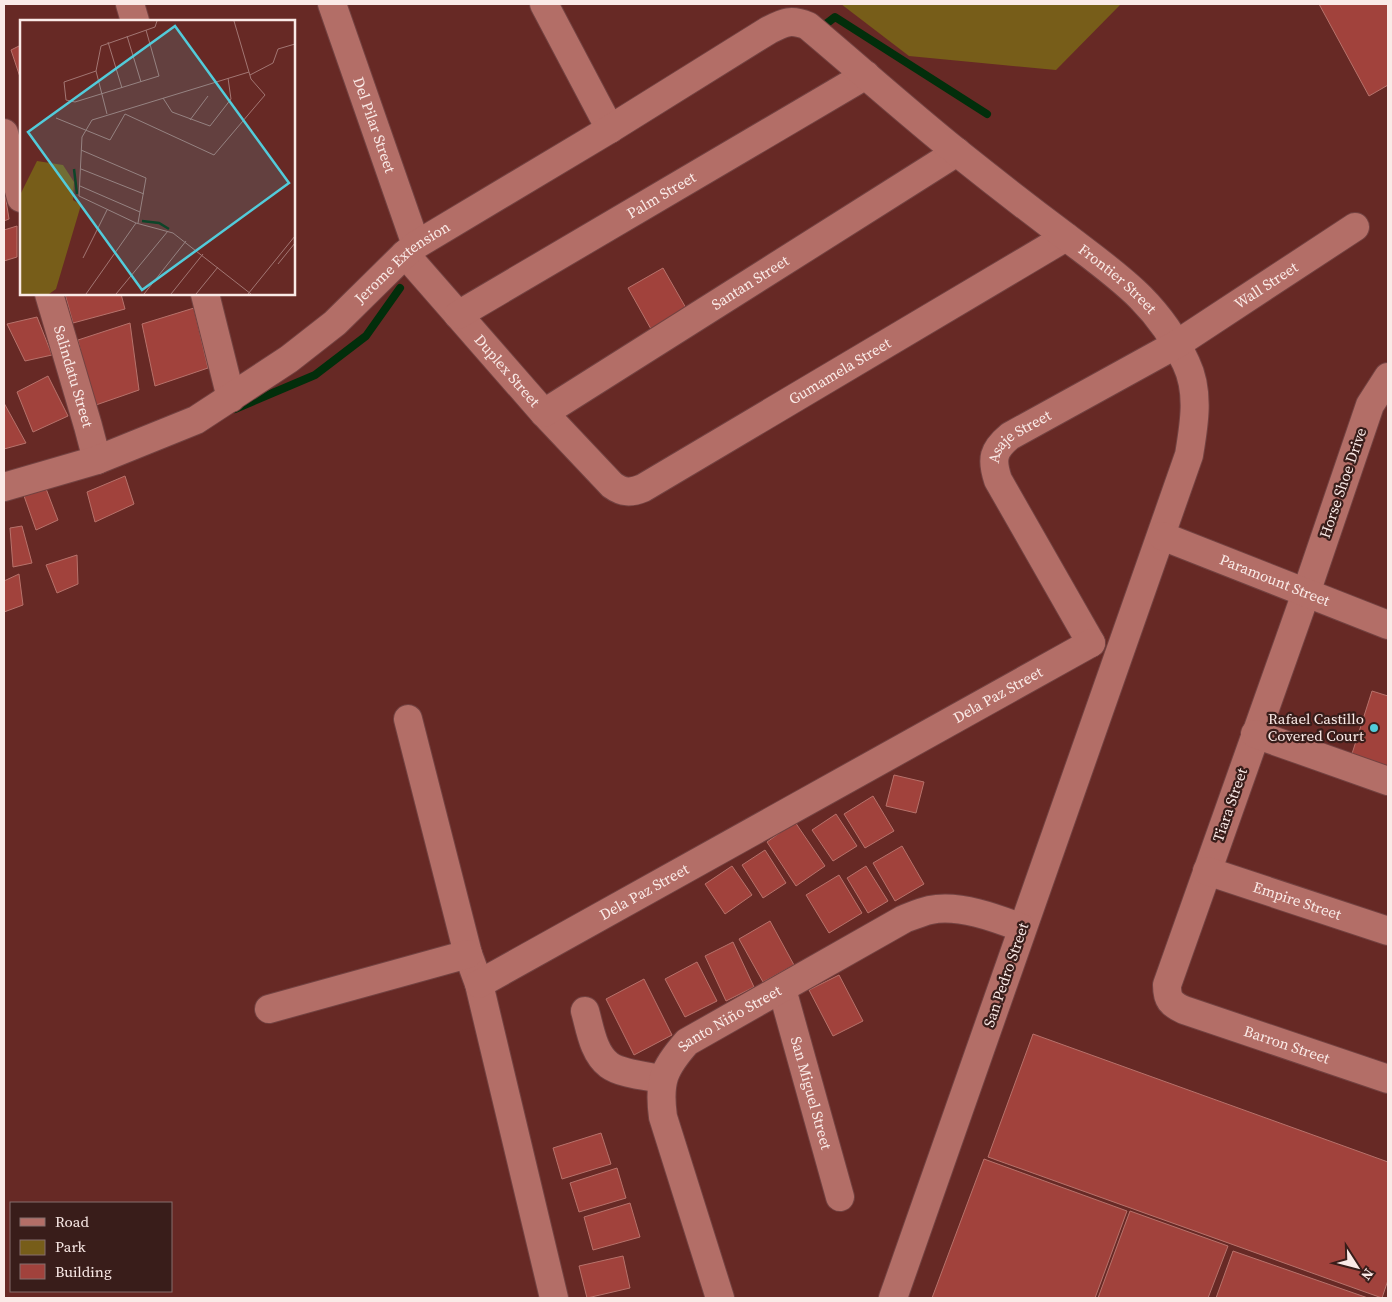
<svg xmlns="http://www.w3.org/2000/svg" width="1392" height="1302" font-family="'Source Serif 4',serif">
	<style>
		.green { fill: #775d19 }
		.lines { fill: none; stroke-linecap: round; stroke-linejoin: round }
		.stream { stroke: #022e0b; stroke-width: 8 }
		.building { fill: #a1423c; stroke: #b7726b }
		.minor-casing { stroke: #734241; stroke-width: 30 }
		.minor { stroke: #b36e67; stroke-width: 28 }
		.poi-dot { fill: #52cbda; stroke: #391d1a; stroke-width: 2 }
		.labels { text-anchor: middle; stroke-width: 4.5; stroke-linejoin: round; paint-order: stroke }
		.street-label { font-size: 15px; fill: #faeae7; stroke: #391d1a }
		.poi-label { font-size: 15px; fill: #faeae7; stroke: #391d1a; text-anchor: end }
		.inset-river { fill: none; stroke: #022e0b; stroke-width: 2.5 }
		.inset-road { fill: none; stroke: #a27673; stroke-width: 1 }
		.view { fill: #52cbda; fill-opacity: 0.15; stroke: #52cbda; stroke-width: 2.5 }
		.inset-edge { fill: none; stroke: #faeae7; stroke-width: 2.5 }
	</style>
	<rect width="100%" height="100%" fill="#672925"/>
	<path class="green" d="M 841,4 L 1121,4 L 1056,70 L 909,56 Z"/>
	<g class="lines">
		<path class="stream" d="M 822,27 L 835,17 L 987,114
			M 235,409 L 315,375 L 366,336 L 400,288"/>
	</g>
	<path class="building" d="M 1319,4 L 1388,4 L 1388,85 L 1369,96 Z
		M 21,45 L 21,80 L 11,50 Z
		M 5,194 L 9,219 L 4,221 L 4,195 Z
		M 17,226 L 17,257 L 4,261 L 4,230 Z
		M 663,268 L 686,308 L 651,329 L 628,288 Z
		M 65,294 L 121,294 L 125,309 L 73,323 Z
		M 194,308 L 208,368 L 155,386 L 142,324 Z
		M 37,317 L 52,355 L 25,361 L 7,324 Z
		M 130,323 L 139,390 L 93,406 L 78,340 Z
		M 48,376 L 68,416 L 33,432 L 17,392 Z
		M 4,403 L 26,443 L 4,449 Z
		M 125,476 L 134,504 L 95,522 L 87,492 Z
		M 45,486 L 58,520 L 36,530 L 23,493 Z
		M 22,526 L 32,563 L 13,567 L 10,528 Z
		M 77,555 L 78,584 L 57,593 L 46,565 Z
		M 19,574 L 23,605 L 4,612 L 4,581 Z
		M 1372,691 L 1388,696 L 1388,773 L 1350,760 Z
		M 894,775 L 924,782 L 916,813 L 886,806 Z
		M 873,796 L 894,831 L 865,848 L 844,814 Z
		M 836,814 L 857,846 L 833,861 L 812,830 Z
		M 795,822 L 825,866 L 796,886 L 767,842 Z
		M 902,846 L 924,884 L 895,901 L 873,863 Z
		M 765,850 L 786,883 L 763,898 L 742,865 Z
		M 732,866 L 752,895 L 725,914 L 705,884 Z
		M 866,866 L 888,901 L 868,913 L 847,878 Z
		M 839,875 L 862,913 L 829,933 L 806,895 Z
		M 770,921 L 794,965 L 763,982 L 739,939 Z
		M 733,942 L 754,987 L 726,1001 L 705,956 Z
		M 697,962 L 717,1001 L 685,1017 L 665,979 Z
		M 839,975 L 863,1021 L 833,1036 L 809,990 Z
		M 644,979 L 672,1035 L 634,1055 L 606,999 Z
		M 1033,1034 L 1388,1162 L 1388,1280 L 1382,1298 L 988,1157 Z
		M 601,1133 L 611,1164 L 562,1179 L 553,1148 Z
		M 984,1159 L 1127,1211 L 1095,1298 L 932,1298 Z
		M 617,1168 L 626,1198 L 579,1212 L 570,1183 Z
		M 630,1203 L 640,1237 L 593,1250 L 584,1217 Z
		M 1130,1211 L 1228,1246 L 1208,1298 L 1098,1298 Z
		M 1233,1251 L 1368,1298 L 1216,1298 Z
		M 623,1256 L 630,1288 L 587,1298 L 579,1266 Z"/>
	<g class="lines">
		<g class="minor-casing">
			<g id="minor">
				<path d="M 130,4 L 135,21"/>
				<path id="s1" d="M 332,4 L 416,245"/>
				<path d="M 544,4 L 610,129"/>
				<path d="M 4,133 L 21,198"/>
				<path id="s2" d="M 405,254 L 544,413 L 612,485 C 623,493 631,493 643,488 L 1066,237"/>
				<path id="s3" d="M 49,294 L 88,426 L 97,460"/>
				<path d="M 205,294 L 231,398"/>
				<path id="s4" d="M 458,315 L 866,75"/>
				<path id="s5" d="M 1388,377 L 1370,405 L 1306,593 L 1167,985 C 1167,1000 1171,1004 1184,1010 L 1388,1079"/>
				<path id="s6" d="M 544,413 L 957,152"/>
				<path id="s7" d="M 4,487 L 97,460 L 196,420 L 289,359 L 335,323 L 405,254 L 416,245 L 610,129 L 769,30 C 785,22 791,19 808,26 C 858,68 907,112 958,153 C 993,181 1029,209 1065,236 C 1116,275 1158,302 1186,363 C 1200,392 1194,425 1189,455 L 893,1298"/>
				<path id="s8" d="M 1162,536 L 1388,625"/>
				<path id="s9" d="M 1091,643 L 998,480 C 991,459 993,450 1010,436 L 1177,344 L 1355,227"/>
				<path d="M 408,719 L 468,954 L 479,984 L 554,1298"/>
				<path d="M 1255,734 L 1388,781"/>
				<path id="s10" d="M 1207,871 L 1388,931"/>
				<path id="s11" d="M 479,984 L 1091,643"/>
				<path id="s12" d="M 782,989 L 840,1197"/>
				<path d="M 269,1009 L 468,954"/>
				<path d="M 585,1011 C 590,1028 593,1053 609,1065 C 621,1074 647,1076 662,1079"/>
				<path id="s13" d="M 720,1298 L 663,1117 C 658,1081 664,1068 687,1042 L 904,919 C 912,916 921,912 930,910 C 959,904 996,918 1022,928"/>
			</g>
		</g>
		<use href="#minor" class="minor"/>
	</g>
	<circle class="poi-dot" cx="1374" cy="728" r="5"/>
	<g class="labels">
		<g class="street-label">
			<text dy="5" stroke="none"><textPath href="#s1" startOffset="128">Del Pilar Street</textPath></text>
			<text dy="5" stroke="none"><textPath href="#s4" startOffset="236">Palm Street</textPath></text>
			<text dy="5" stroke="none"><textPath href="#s7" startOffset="464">Jerome Extension</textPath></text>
			<text dy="5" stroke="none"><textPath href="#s7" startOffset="1340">Frontier Street</textPath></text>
			<text dy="5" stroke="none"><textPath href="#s6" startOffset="244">Santan Street</textPath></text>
			<text dy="5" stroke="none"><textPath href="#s9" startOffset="535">Wall Street</textPath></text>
			<text dy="5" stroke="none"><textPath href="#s2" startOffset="155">Duplex Street</textPath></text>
			<text dy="5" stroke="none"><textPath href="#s2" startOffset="572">Gumamela Street</textPath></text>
			<text dy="5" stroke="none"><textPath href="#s3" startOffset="86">Salindatu Street</textPath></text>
			<text dy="5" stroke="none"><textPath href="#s9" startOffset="244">Asaje Street</textPath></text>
			<text transform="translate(1343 483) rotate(-71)" y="5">Horse Shoe Drive</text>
			<text dy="5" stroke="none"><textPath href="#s8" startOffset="121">Paramount Street</textPath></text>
			<text dy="5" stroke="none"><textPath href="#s11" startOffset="594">Dela Paz Street</textPath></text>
			<text transform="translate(1230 805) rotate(-71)" y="5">Tiara Street</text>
			<text dy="5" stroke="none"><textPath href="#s11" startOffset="189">Dela Paz Street</textPath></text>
			<text dy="5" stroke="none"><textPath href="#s10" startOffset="95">Empire Street</textPath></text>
			<text transform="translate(1006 975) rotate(-71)" y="5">San Pedro Street</text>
			<text dy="5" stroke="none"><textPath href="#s13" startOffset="321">Santo Niño Street</textPath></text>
			<text dy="5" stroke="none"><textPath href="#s5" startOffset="789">Barron Street</textPath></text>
			<text dy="5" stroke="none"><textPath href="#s12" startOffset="108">San Miguel Street</textPath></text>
		</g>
		<g class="poi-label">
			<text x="1364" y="724">Rafael Castillo<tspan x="1364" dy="17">Covered Court</tspan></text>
		</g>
	</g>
	<g transform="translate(20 20)">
		<rect width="275" height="275" fill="#672925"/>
		<path d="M 17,141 L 43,145 L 54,162 L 53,180 L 61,185 L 36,269 L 29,274 L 0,274 L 0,175 Z" fill="#775d19"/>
		<path class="inset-river" d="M 54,149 L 57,174M 122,201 L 139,203 L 149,209"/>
		<path class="inset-road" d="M 107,16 L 121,62M 88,22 L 102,68M 76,51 L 44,62 L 46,80 L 55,82 L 139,56 L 126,10M 229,52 L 72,100 L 62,117 L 59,176 L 116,203 L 153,213 L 231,274M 230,55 L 253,43 L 258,29 L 275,24M 143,78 L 152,92 L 190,106 L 211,79 L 208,58M 87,94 L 76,51 L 81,26 L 135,7 L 137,1M 105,94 L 194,135 L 245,75 L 231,59 L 214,1M 36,98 L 90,120 L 105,94M 170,100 L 188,76M 61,130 L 126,158 L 118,203M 61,149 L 124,174M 60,166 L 120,192M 63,238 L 87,190M 258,244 L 275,223M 66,274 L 116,203M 96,274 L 148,211M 124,274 L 166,221M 151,274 L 183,234M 176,274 L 198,247M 228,274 L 275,216"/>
		<path class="view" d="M 155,6 L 269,163 L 122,270 L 8,112 Z"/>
		<rect width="275" height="275" class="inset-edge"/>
	</g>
	<rect width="1392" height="1302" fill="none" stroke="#faeae7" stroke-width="10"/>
	<rect x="10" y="1202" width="162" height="90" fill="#391d1a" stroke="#866f6c"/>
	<rect x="20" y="1218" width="25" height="8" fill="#b36e67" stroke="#866f6c"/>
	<text x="55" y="1227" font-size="15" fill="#faeae7">Road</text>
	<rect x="20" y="1240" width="25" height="15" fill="#775d19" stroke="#866f6c"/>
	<text x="55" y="1252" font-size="15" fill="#faeae7">Park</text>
	<rect x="20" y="1264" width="25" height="15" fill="#a1423c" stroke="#866f6c"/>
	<text x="55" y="1277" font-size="15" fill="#faeae7">Building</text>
	<g transform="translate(1357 1267) rotate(126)" stroke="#391d1a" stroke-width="4" paint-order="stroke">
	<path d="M0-4L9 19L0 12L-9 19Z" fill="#faeae7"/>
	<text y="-8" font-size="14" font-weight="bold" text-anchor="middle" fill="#faeae7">N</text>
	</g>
</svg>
